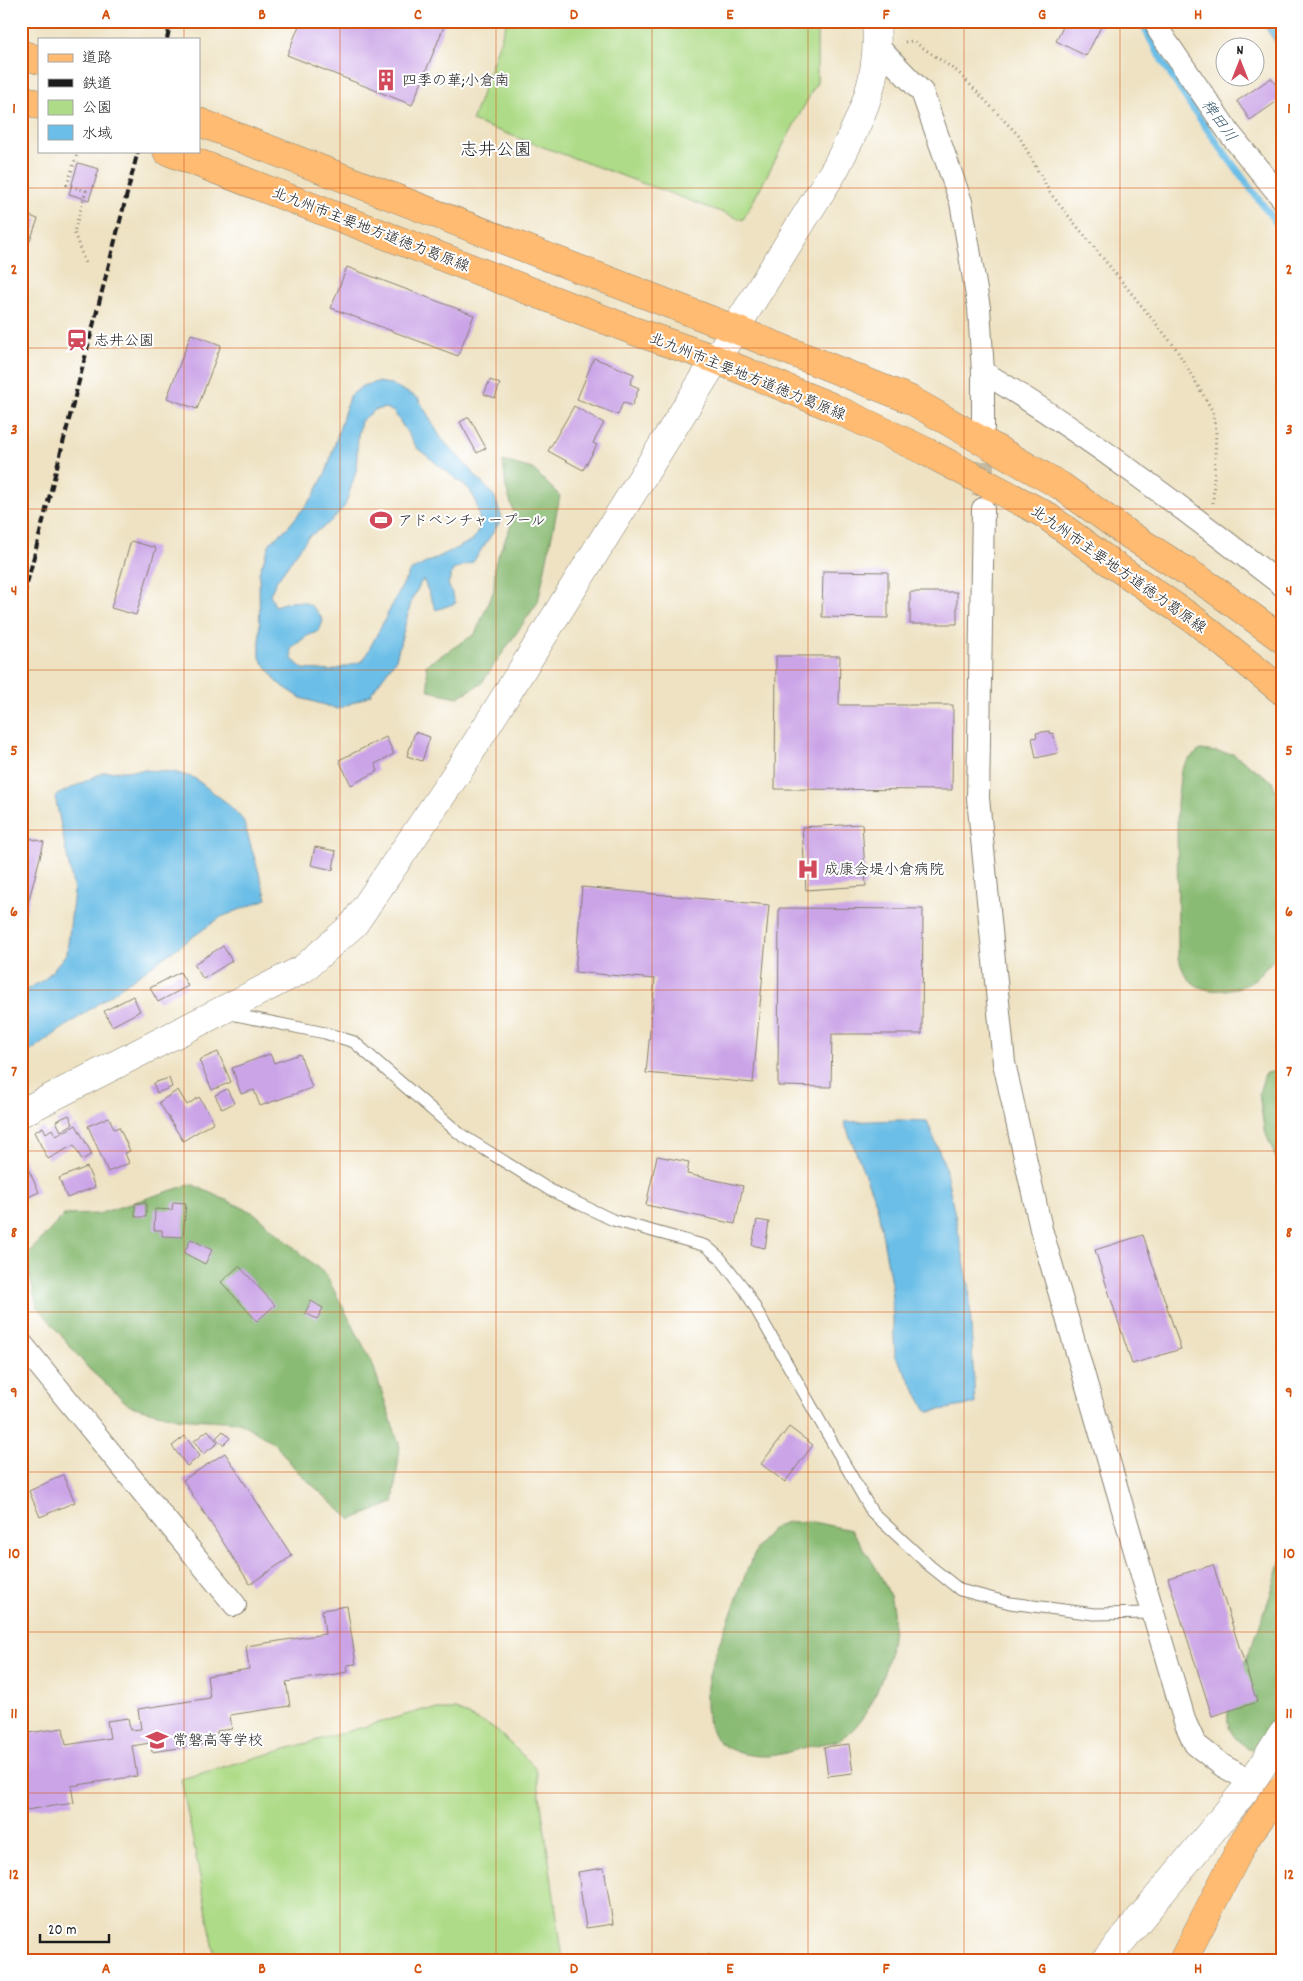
<svg xmlns="http://www.w3.org/2000/svg" width="1303" height="1981" font-family="Dekko,'Klee One',sans-serif">
	<style>
		.green { fill: #aedb87; stroke: #657c52 }
		.forest { fill: #8abb74; stroke: #536c48 }
		.water { fill: #6bbee7; stroke: #446d82; fill-rule: evenodd }
		.lines { fill: none; stroke-linecap: round; stroke-linejoin: round }
		.stream { stroke: #6bbee7; stroke-width: 7 }
		.building { fill: #cba4e7 }
		.minor-tunnel { stroke: #c4baa1; stroke-width: 22; stroke-dasharray: 22 11; stroke-linecap: butt }
		.service-casing { stroke: #857f6f; stroke-width: 13 }
		.minor-casing { stroke: #857f6f; stroke-width: 24 }
		.tertiary-casing { stroke: #857f6f; stroke-width: 29 }
		.primary-casing { stroke: #857f6f; stroke-width: 29 }
		.path { stroke: #857f6f; stroke-width: 3; stroke-dasharray: 1 4; stroke-linecap: butt }
		.service { stroke: #fff; stroke-width: 11 }
		.minor { stroke: #fff; stroke-width: 22 }
		.tertiary { stroke: #fff; stroke-width: 28 }
		.primary { stroke: #ffbb71; stroke-width: 28 }
		.rail { stroke: #1c1c1c; stroke-width: 4; stroke-dasharray: 8 4; stroke-linecap: butt }
		.motorway-bridge-casing { stroke: #857f6f; stroke-width: 29; stroke-linecap: butt }
		.motorway-bridge { stroke: #ffbb71; stroke-width: 28 }
		.grid { fill: none; stroke: #d4530e; stroke-width: 1; stroke-opacity: 0.55 }
		.labels { text-anchor: middle; stroke-width: 4; stroke-linejoin: round; paint-order: stroke }
		.poi-label { font-size: 15px; fill: #1c1c1c; stroke: #fff; text-anchor: start }
		.street-label { font-size: 15px; fill: #1c1c1c; stroke: #fff }
		.water-label { font-size: 16px; font-style: italic; fill: #3c5d6d; stroke: #fff }
		.quarter-label { font-size: 18px; fill: #1c1c1c; stroke: #fff }
		.neatline { fill: none; stroke: #d4530e; stroke-width: 2 }
		.grid-label { font-size: 16px; text-anchor: middle; font-weight: bold; fill: #d4530e }
	</style>
	<rect width="100%" height="100%" fill="#fff"/>
	<filter id="ink" filterUnits="userSpaceOnUse"><feTurbulence type="fractalNoise" baseFrequency=".02" numOctaves="2"/><feDisplacementMap in="SourceGraphic" scale="10" xChannelSelector="R" yChannelSelector="G"/><feConvolveMatrix kernelMatrix="1 2 1 2 8 2 1 2 1" color-interpolation-filters="sRGB"/></filter>
	<filter id="wash" filterUnits="userSpaceOnUse"><feTurbulence type="fractalNoise" baseFrequency=".0096" numOctaves="4" result="noise"/><feDisplacementMap in="SourceGraphic" scale="20" xChannelSelector="R" yChannelSelector="G"/><feGaussianBlur stdDeviation="1.12" result="paint"/><feColorMatrix in="noise" values="0 0 0 0 0 0 0 0 0 0 0 0 0 0 0 0 0 1.4 0 .05"/><feComposite in="paint" operator="in"/></filter>
	<g filter="url(#wash)">
		<rect width="100%" height="100%" fill="#eee2c2"/>
		<path class="green" d="M 507,21 L 817,21 L 817,82 L 743,220 L 472,121 Z
			M 423,1710 L 456,1710 L 494,1728 L 536,1768 L 563,1960 L 216,1960 L 181,1779 Z"/>
		<path class="forest" d="M 503,461 L 533,469 L 560,496 L 538,602 L 481,684 L 458,697 L 429,691 L 426,665 L 475,634 L 494,590 L 495,563 L 515,516 L 506,488 Z
			M 1200,750 L 1233,754 L 1272,781 L 1282,807 L 1282,950 C 1271,962 1260,977 1246,985 C 1242,987 1236,988 1231,989 C 1201,995 1181,982 1178,951 L 1177,804 L 1181,770 L 1189,759 Z
			M 1278,1071 L 1282,1072 L 1282,1173 L 1264,1129 L 1259,1093 L 1265,1073 Z
			M 191,1184 L 254,1213 L 326,1275 L 372,1362 L 400,1447 L 393,1503 L 351,1520 L 298,1472 L 274,1443 L 239,1422 L 177,1418 L 130,1406 L 89,1369 L 37,1306 L 25,1257 L 64,1215 L 98,1214 Z
			M 808,1521 L 851,1530 C 865,1550 881,1573 890,1596 C 903,1633 876,1719 841,1739 C 833,1743 820,1744 811,1746 C 796,1749 778,1757 763,1756 C 746,1756 721,1750 713,1734 C 693,1693 720,1643 735,1604 C 743,1582 757,1532 781,1524 C 789,1521 800,1522 808,1521 Z
			M 1282,1555 L 1282,1755 C 1262,1757 1231,1745 1228,1722 C 1225,1701 1247,1659 1255,1638 C 1265,1611 1275,1583 1282,1555 Z"/>
		<path class="water" d="M 1261,21 L 1282,21 L 1282,52 Z
			M 377,382 L 391,384 L 418,398 L 441,438 L 495,497 L 502,519 L 473,562 L 453,570 L 448,584 L 456,603 L 436,610 L 423,579 L 412,599 L 396,659 L 370,695 L 338,709 L 301,698 L 278,683 L 260,658 L 259,573 L 270,543 L 288,527 L 313,497 L 327,470 L 349,397 L 362,386 ZM 385,408 L 394,412 L 417,448 L 469,489 L 475,499 L 479,516 L 479,529 L 473,540 L 410,571 L 363,661 L 331,671 L 303,669 L 292,659 L 291,648 L 307,636 L 319,631 L 323,621 C 312,599 297,598 275,606 L 270,594 L 277,580 L 308,537 L 329,523 L 345,506 L 356,471 L 358,435 L 361,421 L 375,410 Z
			M 145,770 L 174,772 L 194,778 L 227,803 L 243,820 L 267,899 L 221,917 L 25,1055 L 21,1049 L 21,1031 L 26,1027 L 21,1016 L 21,993 L 45,979 L 67,953 L 74,891 L 55,796 L 104,772 Z
			M 900,1120 L 927,1121 L 945,1166 L 969,1285 L 975,1404 L 928,1412 L 895,1355 L 891,1283 L 877,1205 L 844,1122 Z"/>
		<g class="lines">
			<path class="stream" d="M 1141,21 C 1178,97 1233,163 1282,231"/>
		</g>
		<g id="blocks">
			<path class="building" d="M 301,21 L 438,21 L 445,24 L 412,105 L 287,55 Z
				M 1066,21 L 1103,23 L 1086,56 L 1056,41 Z
				M 1271,78 L 1282,93 L 1282,98 L 1250,120 L 1237,101 Z
				M 78,163 L 99,169 L 89,200 L 69,194 Z
				M 21,213 L 38,219 L 21,265 Z
				M 347,267 L 474,315 L 458,356 L 331,308 Z
				M 191,334 L 221,345 L 197,409 L 167,398 Z
				M 594,358 L 634,374 L 630,384 L 639,388 L 632,406 L 623,402 L 618,415 L 577,399 Z
				M 490,380 L 500,384 L 495,398 L 484,394 Z
				M 574,406 L 604,423 L 593,443 L 597,445 L 583,470 L 548,451 Z
				M 469,417 L 486,448 L 477,453 L 460,422 Z
				M 131,541 L 156,548 L 136,615 L 111,608 Z
				M 823,571 L 888,572 L 888,618 L 822,617 Z
				M 910,592 L 957,592 L 957,624 L 910,624 Z
				M 776,656 L 840,656 L 839,705 L 953,705 L 952,790 L 775,789 Z
				M 1049,731 L 1050,734 L 1053,733 L 1058,753 L 1036,758 L 1032,738 L 1037,737 L 1036,733 Z
				M 415,732 L 430,737 L 422,761 L 407,756 Z
				M 386,737 L 394,754 L 375,764 L 378,771 L 351,785 L 339,760 Z
				M 862,824 L 866,886 L 806,890 L 802,827 Z
				M 29,838 L 44,842 L 22,926 L 21,866 Z
				M 315,847 L 336,851 L 333,870 L 311,865 Z
				M 582,887 L 769,905 L 753,1083 L 646,1073 L 655,979 L 575,972 Z
				M 779,908 L 923,909 L 922,1034 L 832,1034 L 831,1087 L 778,1086 Z
				M 223,946 L 232,961 L 203,979 L 194,964 Z
				M 180,972 L 188,986 L 158,1002 L 150,988 Z
				M 133,996 L 140,1011 L 112,1026 L 104,1011 Z
				M 218,1052 L 231,1082 L 212,1090 L 199,1060 Z
				M 270,1054 L 274,1063 L 300,1054 L 312,1088 L 260,1106 L 254,1090 L 241,1094 L 232,1068 Z
				M 169,1078 L 172,1087 L 157,1093 L 153,1083 Z
				M 227,1089 L 234,1103 L 222,1109 L 215,1095 Z
				M 178,1090 L 187,1105 L 199,1097 L 214,1122 L 183,1141 L 159,1102 Z
				M 69,1115 L 73,1124 L 61,1131 L 56,1121 Z
				M 109,1117 L 114,1129 L 119,1127 L 130,1151 L 125,1153 L 129,1163 L 108,1172 L 88,1126 Z
				M 76,1125 L 92,1154 L 82,1160 L 74,1145 L 48,1159 L 34,1132 L 43,1127 L 46,1133 L 52,1129 L 56,1136 Z
				M 657,1156 L 689,1162 L 687,1174 L 743,1186 L 735,1224 L 646,1205 Z
				M 23,1158 L 39,1192 L 22,1200 L 21,1159 Z
				M 87,1167 L 95,1187 L 67,1198 L 59,1178 Z
				M 173,1202 L 186,1203 L 183,1237 L 162,1236 L 162,1230 L 154,1230 L 155,1209 L 172,1210 Z
				M 135,1203 L 146,1203 L 146,1217 L 135,1217 Z
				M 757,1220 L 769,1222 L 765,1248 L 752,1245 Z
				M 1143,1235 L 1181,1349 L 1132,1364 L 1095,1250 Z
				M 191,1239 L 212,1250 L 205,1264 L 184,1253 Z
				M 239,1266 L 275,1305 L 257,1321 L 221,1282 Z
				M 311,1301 L 323,1308 L 317,1319 L 305,1313 Z
				M 789,1427 L 813,1445 L 785,1482 L 761,1464 Z
				M 208,1430 L 218,1443 L 203,1454 L 194,1441 Z
				M 223,1431 L 230,1438 L 223,1445 L 216,1438 Z
				M 185,1436 L 200,1456 L 187,1466 L 172,1446 Z
				M 225,1453 L 292,1556 L 250,1584 L 183,1480 Z
				M 63,1475 L 75,1502 L 40,1517 L 29,1491 Z
				M 1213,1565 L 1257,1702 L 1212,1716 L 1168,1578 Z
				M 347,1606 L 356,1664 L 347,1665 L 348,1672 L 286,1682 L 290,1706 L 230,1715 L 232,1729 L 217,1731 L 218,1742 L 152,1752 L 150,1743 L 132,1746 L 137,1776 L 71,1786 L 74,1803 L 26,1810 L 24,1798 L 21,1798 L 21,1734 L 63,1728 L 66,1745 L 110,1738 L 107,1721 L 128,1718 L 130,1730 L 141,1729 L 138,1709 L 210,1698 L 207,1676 L 249,1669 L 246,1646 L 325,1634 L 322,1610 Z
				M 849,1744 L 853,1773 L 828,1776 L 824,1747 Z
				M 604,1868 L 613,1924 L 586,1928 L 578,1872 Z
				M 709,1954 L 715,1960 L 704,1960 Z"/>
		</g>
	</g>
	<g filter="url(#ink)">
		<use href="#blocks" fill-opacity="0" stroke="#857f6f" stroke-width="1"/>
		<g class="lines">
			<path class="minor-tunnel" d="M 983,428 L 983,496"/>
			<g class="service-casing">
				<path id="service" d="M 226,1013 L 325,1033 L 354,1042 L 460,1134 L 550,1190 L 613,1220 L 706,1246 L 720,1258 L 745,1290 L 872,1512 L 930,1566 L 960,1590 L 1010,1603 L 1094,1614 L 1152,1613"/>
			</g>
			<g class="minor-casing">
				<path id="minor" d="M 1156,21 L 1159,31 L 1230,134 L 1282,198
					M 878,47 L 922,92 L 961,202 L 979,308 L 983,372 L 983,428
					M 983,372 C 1088,435 1185,510 1282,585
					M 983,509 L 978,798 L 1004,1063 L 1041,1229 L 1185,1722 L 1195,1744 L 1223,1766 L 1252,1782
					M 21,1343 L 235,1605"/>
			</g>
			<g class="tertiary-casing">
				<path id="tertiary" d="M 21,1113 L 303,969 L 354,924 L 463,764 L 835,169 C 861,118 881,80 876,21
					M 1106,1960 L 1252,1782 L 1282,1734"/>
			</g>
			<g class="primary-casing">
				<path id="primary" d="M 21,54 L 39,60
					M 21,98 L 39,105
					M 199,122 L 734,329 L 909,399 L 1061,486 L 1125,532 L 1214,589 L 1282,639
					M 167,151 L 634,331 L 715,359 L 832,407 L 925,451 L 1044,514 L 1111,563 L 1196,621 L 1282,691"/>
			</g>
			<path class="path" d="M 905,42 L 913,41 L 958,72 L 1019,136 L 1050,193 L 1175,347 L 1212,410 L 1216,431 L 1213,503
				M 78,151 L 67,185 L 86,191 L 74,232 L 85,263"/>
			<use href="#service" class="service"/>
			<use href="#minor" class="minor"/>
			<use href="#tertiary" class="tertiary"/>
			<use href="#primary" class="primary"/>
			<path class="rail" d="M 167,39 L 171,21
				M 21,607 L 138,151"/>
			<g class="motorway-bridge-casing">
				<path id="motorway-bridge" d="M 1183,1960 L 1245,1839 L 1282,1788"/>
			</g>
			<use href="#motorway-bridge" class="motorway-bridge"/>
		</g>
	</g>
	<path class="grid" d="M 184,21 L 184,39M 340,21 L 340,1960M 496,21 L 496,1960M 652,21 L 652,1960M 808,21 L 808,1960M 964,21 L 964,1960M 1120,21 L 1120,1960M 184,151 L 184,1960M 21,188 L 1282,188M 21,348 L 1282,348M 21,509 L 1282,509M 21,670 L 1282,670M 21,830 L 1282,830M 21,990 L 1282,990M 21,1151 L 1282,1151M 21,1312 L 1282,1312M 21,1472 L 1282,1472M 21,1632 L 1282,1632M 21,1793 L 1282,1793"/>
	<defs>
		<g id="building-bare" transform="scale(1.725)"><path d="M-4-6H4V6H1V3H-1V6H-4ZM-2.5-4.3h1.7v1.8h-1.7ZM.8-4.3h1.7v1.8H.8ZM-2.5-1h1.7V.8h-1.7ZM.8-1h1.7V.8H.8Z" fill="#d1495b" stroke="#fff" stroke-width="2.5" paint-order="stroke"/></g>
		<g id="station-bare" transform="scale(1.725)"><path d="M-3-6H3Q5-6 5-4V2Q5 4 3 4L4.5 6H3L1.5 4h-3L-3 6H-4.5L-3 4Q-5 4-5 2V-4Q-5-6-3-6ZM-3.5-4v3h7v-3ZM-3.5 1v1.5H-2V1ZM2 1v1.5H3.5V1Z" fill="#d1495b" stroke="#fff" stroke-width="2.5" paint-order="stroke"/></g>
		<g id="stadium-bare" transform="scale(1.725)"><path d="M0-5a6.5 5 0 1 0 0 10a6.5 5 0 1 0 0-10ZM-3.5-1.8h7v3.6h-7Z" fill="#d1495b" stroke="#fff" stroke-width="2.5" paint-order="stroke"/></g>
		<g id="hospital-bare" transform="scale(1.725)"><path d="M-5-5h3v3.5h4V-5h3V5h-3V1.5h-4V5h-3Z" fill="#d1495b" stroke="#fff" stroke-width="2.5" paint-order="stroke"/></g>
		<g id="school-bare" transform="scale(1.725)"><path d="M0-5L7-2L0 1L-7-2ZM-4 1L0 2.5L4 1V4Q0 6-4 4Z" fill="#d1495b" stroke="#fff" stroke-width="2.5" paint-order="stroke"/></g>
	</defs>
	<g fill-rule="evenodd">
		<use href="#building-bare" x="386" y="80"/>
		<use href="#station-bare" x="77" y="340"/>
		<use href="#stadium-bare" x="381" y="520"/>
		<use href="#hospital-bare" x="808" y="869"/>
		<use href="#school-bare" x="157" y="1740"/>
	</g>
	<g class="labels">
		<g class="poi-label">
			<text x="402" y="85">四季の華;小倉南</text>
			<text x="94" y="345">志井公園</text>
			<text x="398" y="525">アドベンチャープール</text>
			<text x="824" y="874">成康会堤小倉病院</text>
			<text x="173" y="1745">常磐高等学校</text>
		</g>
		<g class="street-label">
			<text transform="translate(371 229) rotate(21)" y="5">北九州市主要地方道徳力葛原線</text>
			<text transform="translate(748 376) rotate(22)" y="5">北九州市主要地方道徳力葛原線</text>
			<text transform="translate(1119 569) rotate(35)" y="5">北九州市主要地方道徳力葛原線</text>
		</g>
		<g class="water-label">
			<text transform="translate(1220 120) rotate(54)" y="6">稗田川</text>
		</g>
		<g class="quarter-label">
			<text x="496" y="155">志井公園</text>
		</g>
	</g>
	<rect width="1303" height="1981" fill="none" stroke="#fff" stroke-width="55"/>
	<rect x="38" y="38" width="162" height="115" fill="#ffffff" stroke="#a4a4a4"/>
	<rect x="48" y="54" width="25" height="8" fill="#ffbb71" stroke="#a4a4a4"/>
	<text x="82" y="62" font-size="15" fill="#1c1c1c">道路</text>
	<rect x="48" y="79" width="25" height="8" fill="#1c1c1c" stroke="#a4a4a4"/>
	<text x="82" y="88" font-size="15" fill="#1c1c1c">鉄道</text>
	<rect x="48" y="100" width="25" height="15" fill="#aedb87" stroke="#a4a4a4"/>
	<text x="82" y="112" font-size="15" fill="#1c1c1c">公園</text>
	<rect x="48" y="125" width="25" height="15" fill="#6bbee7" stroke="#a4a4a4"/>
	<text x="82" y="138" font-size="15" fill="#1c1c1c">水域</text>
	<g transform="translate(1240 62)"><circle r="24" fill="#ffffff" stroke="#a4a4a4"/>
	<path d="M0-4L9 19L0 12L-9 19Z" fill="#d1495b"/>
	<text y="-8" font-size="14" font-weight="bold" text-anchor="middle" fill="#1c1c1c">N</text>
	</g>
	<path d="M40 1934v8h69v-8" fill="none" stroke="#1c1c1c" stroke-width="2.5"/>
	<text x="48" y="1934" font-size="15" fill="#1c1c1c" stroke="#ffffff" stroke-width="4" paint-order="stroke">20 m</text>
	<rect x="28" y="28" width="1248" height="1926" class="neatline"/>
	<g class="grid-label">
		<text x="106" y="19">A</text>
		<text x="262" y="19">B</text>
		<text x="418" y="19">C</text>
		<text x="574" y="19">D</text>
		<text x="730" y="19">E</text>
		<text x="886" y="19">F</text>
		<text x="1042" y="19">G</text>
		<text x="1198" y="19">H</text>
		<text x="14" y="113">1</text>
		<text x="1289" y="113">1</text>
		<text x="14" y="274">2</text>
		<text x="1289" y="274">2</text>
		<text x="14" y="434">3</text>
		<text x="1289" y="434">3</text>
		<text x="14" y="595">4</text>
		<text x="1289" y="595">4</text>
		<text x="14" y="755">5</text>
		<text x="1289" y="755">5</text>
		<text x="14" y="916">6</text>
		<text x="1289" y="916">6</text>
		<text x="14" y="1076">7</text>
		<text x="1289" y="1076">7</text>
		<text x="14" y="1237">8</text>
		<text x="1289" y="1237">8</text>
		<text x="14" y="1397">9</text>
		<text x="1289" y="1397">9</text>
		<text x="14" y="1558">10</text>
		<text x="1289" y="1558">10</text>
		<text x="14" y="1718">11</text>
		<text x="1289" y="1718">11</text>
		<text x="14" y="1879">12</text>
		<text x="1289" y="1879">12</text>
		<text x="106" y="1973">A</text>
		<text x="262" y="1973">B</text>
		<text x="418" y="1973">C</text>
		<text x="574" y="1973">D</text>
		<text x="730" y="1973">E</text>
		<text x="886" y="1973">F</text>
		<text x="1042" y="1973">G</text>
		<text x="1198" y="1973">H</text>
	</g>
</svg>
